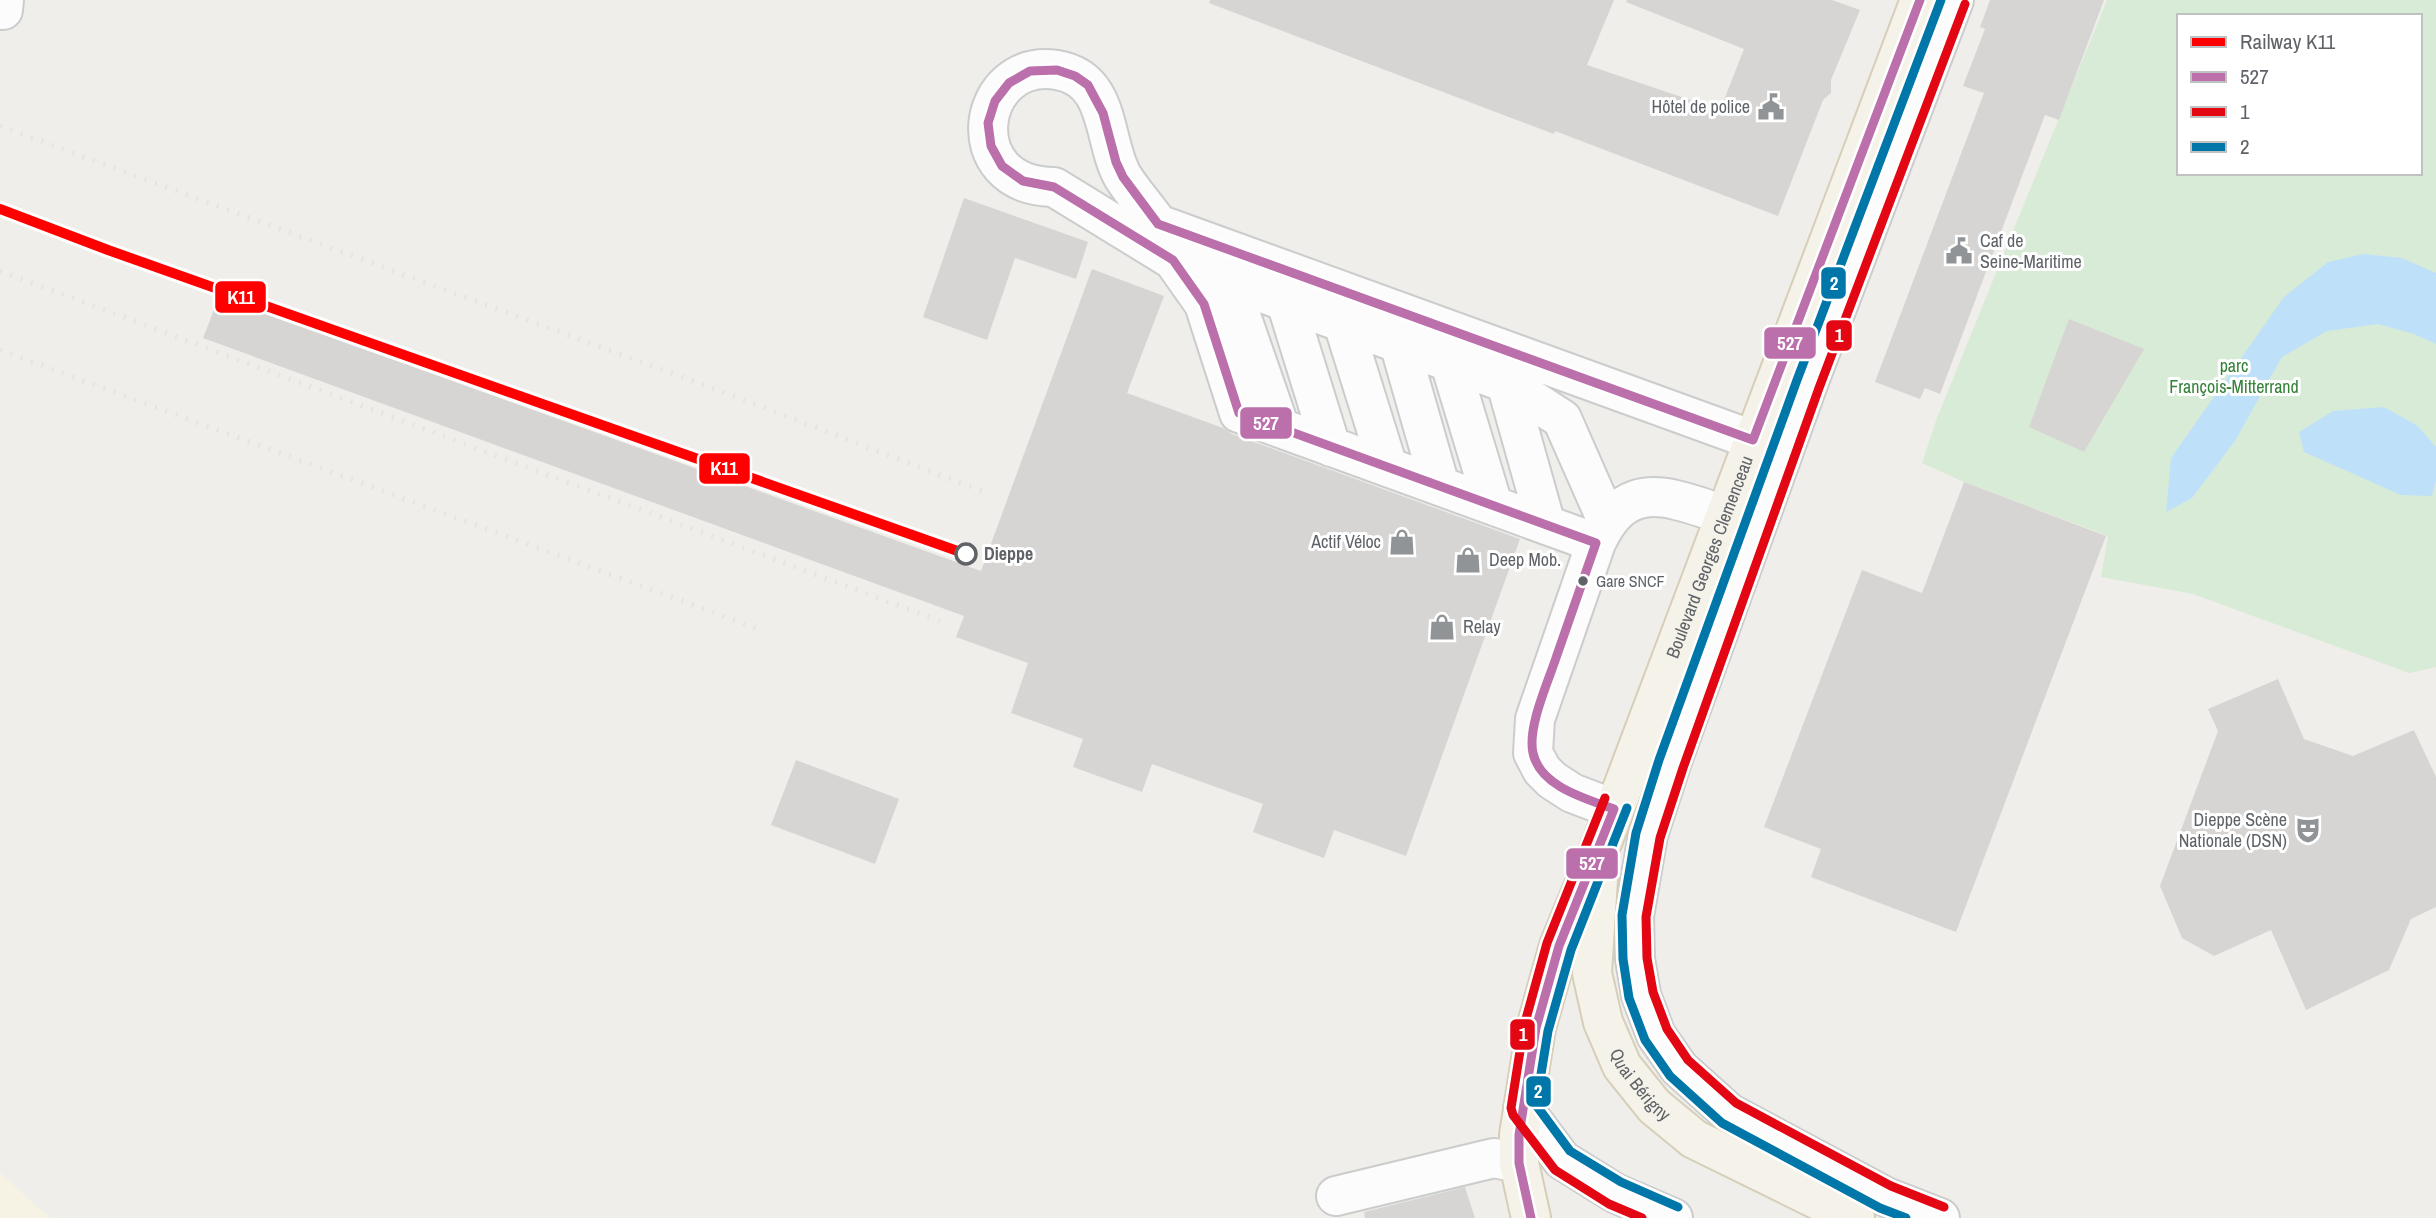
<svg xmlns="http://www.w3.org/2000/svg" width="2436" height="1218" font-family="'Archivo Narrow',sans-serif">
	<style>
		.commercial { fill: #f7f3e4 }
		.green { fill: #d8ebd6; fill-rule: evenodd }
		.water { fill: #bfe0f9 }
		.building { fill: #d6d5d3 }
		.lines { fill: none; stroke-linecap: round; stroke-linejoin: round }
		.minor-casing { stroke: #cbcccc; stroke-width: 42 }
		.major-casing { stroke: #d7ceb8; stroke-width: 42 }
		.minor { stroke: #fdfcfc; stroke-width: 38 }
		.major { stroke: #f4f2e9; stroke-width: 38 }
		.rail { stroke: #e4e4e4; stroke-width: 5; stroke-dasharray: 2 9; stroke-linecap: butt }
		.bus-1-casing { stroke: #fff; stroke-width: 14 }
		.bus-2-casing { stroke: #fff; stroke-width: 14 }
		.bus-3-casing { stroke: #fff; stroke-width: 14 }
		.bus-1 { stroke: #bb70ac; stroke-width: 9 }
		.bus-2 { stroke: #e30613; stroke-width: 9 }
		.bus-3 { stroke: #0077a8; stroke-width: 9 }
		.rail-1-casing { stroke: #fff; stroke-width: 16 }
		.rail-1 { stroke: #f00; stroke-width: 10 }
		.stop-dot { fill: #fff; stroke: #5f6368; stroke-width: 3.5 }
		.bus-dot { fill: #5f6368; stroke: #fff; stroke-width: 2.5 }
		.labels { text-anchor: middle; stroke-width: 6; stroke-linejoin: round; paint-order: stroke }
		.bus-label { font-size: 16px; fill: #5f6368; stroke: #fff; text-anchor: start }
		.poi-label { font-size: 18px; fill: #5f6368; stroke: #fff; text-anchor: end }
		.park-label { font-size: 18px; fill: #348238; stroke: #fff }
		.stop-label { font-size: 18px; font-weight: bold; fill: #5f6368; stroke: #fff; text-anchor: start }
		.street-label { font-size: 18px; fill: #5f6368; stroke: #fff }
		.line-badge { stroke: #fff; stroke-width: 2.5 }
		.badge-label { font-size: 19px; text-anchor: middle; font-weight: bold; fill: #fff }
	</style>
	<rect width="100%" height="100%" fill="#efeeea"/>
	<path class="commercial" d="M 0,1173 L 50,1218 L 0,1218 Z"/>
	<path class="green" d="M 2107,0 L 2436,0 L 2436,667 L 2409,673 L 2193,594 L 2101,577 L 2108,536 L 1964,482 L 1922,463 L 1937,418 ZM 2179,16 L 2420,16 L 2420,173 L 2179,173 Z"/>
	<path class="water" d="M 2363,254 L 2402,258 L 2436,273 L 2436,344 L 2414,334 L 2378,324 L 2327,331 L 2282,357 L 2235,441 L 2192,498 L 2166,512 L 2171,458 L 2284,297 L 2328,262 Z
		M 2384,407 L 2418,426 L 2436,447 L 2436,480 L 2432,496 L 2401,495 L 2304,452 L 2299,432 L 2333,411 Z"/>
	<path class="building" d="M 1210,0 L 1614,0 L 1587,65 L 1720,110 L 1744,49 L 1626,2 L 1627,0 L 1832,0 L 1860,10 L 1831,80 L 1831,93 L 1823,100 L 1778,216 L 1555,131 L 1554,134 L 1522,122 L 1209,3 Z
		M 1990,0 L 2104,0 L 2059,120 L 2045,115 L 1940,394 L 1925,388 L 1920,399 L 1875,382 L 1984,93 L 1963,86 L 1985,29 L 1980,27 Z
		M 964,198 L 1088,242 L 1076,279 L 1015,258 L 987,340 L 923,317 Z
		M 1092,269 L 1164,296 L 1127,393 L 1223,428 L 1232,434 L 1520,539 L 1406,856 L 1334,830 L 1324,858 L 1253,832 L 1263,804 L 1152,764 L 1142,792 L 1073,767 L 1083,739 L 1011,713 L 1028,663 L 956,637 L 964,616 L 203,338 L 219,297 L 981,571 Z
		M 2069,319 L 2144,349 L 2084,452 L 2029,427 Z
		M 1964,482 L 2106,536 L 1956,932 L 1811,877 L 1821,849 L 1764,827 L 1862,570 L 1922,593 Z
		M 2278,679 L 2304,739 L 2353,756 L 2414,730 L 2436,777 L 2436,907 L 2411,919 L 2389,970 L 2306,1010 L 2271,930 L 2214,956 L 2182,938 L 2160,886 L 2218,731 L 2208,709 Z
		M 796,760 L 899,799 L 875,864 L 771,825 Z
		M 1465,1187 L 1475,1218 L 1365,1218 L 1364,1212 Z"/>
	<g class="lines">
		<g class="minor-casing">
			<path id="minor" d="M 3,10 L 4,0
				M 1173,260 L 1204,304 L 1239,413 L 1596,543
				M 1229,281 L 1280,428
				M 1286,302 L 1331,447
				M 1343,323 L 1388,467
				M 1399,343 L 1440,486
				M 1450,363 L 1493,505
				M 1506,383 L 1546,525
				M 1607,521 L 1562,419 L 1506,383 L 1173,260 L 1054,187 C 956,186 976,57 1057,70 C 1112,79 1102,141 1123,177 C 1133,193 1147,208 1158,224 L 1753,440
				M 1614,809 L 1572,793 L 1552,780 L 1542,770 L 1533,753 L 1535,719 L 1596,543 C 1627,476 1668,497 1725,515
				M 1523,1108 L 1562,1160 L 1615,1193 L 1673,1218
				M 1336,1196 L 1494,1158 L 1519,1163
				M 1940,1218 L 1886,1197 L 1729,1113 L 1679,1068 L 1656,1035 L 1641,995 L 1635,959 L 1634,916 L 1648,835 L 1671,764 L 1808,384 L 1954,0"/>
		</g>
		<g class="major-casing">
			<g id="major">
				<path id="s1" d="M 1598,880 L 1592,973 L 1603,1022 L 1622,1066 L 1654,1106 L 1694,1139 L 1855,1218"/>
				<path id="s2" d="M 1531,1218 L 1519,1163 L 1519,1135 L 1536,1028 L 1559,946 L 1603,840 L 1920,0"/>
			</g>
		</g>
		<use href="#minor" class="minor"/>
		<use href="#major" class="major"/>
		<path class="rail" d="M 0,126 L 731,395 L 990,494
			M 0,271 L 940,621
			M 0,350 L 761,630"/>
		<g class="bus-1-casing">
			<path id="bus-1" d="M 1531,1218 L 1519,1163 L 1519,1135 L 1536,1028 L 1559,946 L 1614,809 C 1587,799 1540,787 1533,753 C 1527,727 1549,680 1557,655 C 1570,617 1583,580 1596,543 L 1239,413 L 1204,304 L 1173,260 L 1054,187 L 1023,181 L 1002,166 L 991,146 L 988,123 L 995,101 L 1009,83 L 1030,71 L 1057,70 L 1075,76 L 1088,85 L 1103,113 L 1116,162 L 1123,177 L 1158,224 L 1753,440 L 1920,0"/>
		</g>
		<g class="bus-2-casing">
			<path id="bus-2" d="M 1605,798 L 1547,943 L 1524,1026 L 1511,1108 L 1513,1115 L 1555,1170 L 1609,1204 L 1642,1218
				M 1944,1207 L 1891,1186 L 1736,1103 L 1688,1060 L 1667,1029 L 1653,992 L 1647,958 L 1646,917 L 1660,838 L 1683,768 L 1819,388 L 1965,4"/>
		</g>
		<g class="bus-3-casing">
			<path id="bus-3" d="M 1627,808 L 1571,950 L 1548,1031 L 1536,1105 L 1570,1151 L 1621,1182 L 1678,1207
				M 1906,1218 L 1880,1208 L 1722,1123 L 1670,1076 L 1645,1040 L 1629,998 L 1623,959 L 1622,915 L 1636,833 L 1659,760 L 1797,380 L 1941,0"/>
		</g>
		<use href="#bus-1" class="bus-1"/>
		<use href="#bus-2" class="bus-2"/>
		<use href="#bus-3" class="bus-3"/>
		<g class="rail-1-casing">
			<path id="rail-1" d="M 0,209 L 108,250 L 966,554"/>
		</g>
		<use href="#rail-1" class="rail-1"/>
	</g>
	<defs>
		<g id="civic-bare" transform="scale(2.1)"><path d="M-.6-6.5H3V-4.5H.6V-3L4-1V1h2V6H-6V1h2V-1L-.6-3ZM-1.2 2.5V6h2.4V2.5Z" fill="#919496" stroke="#fff" stroke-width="2.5" paint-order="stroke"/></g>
		<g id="shop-bare" transform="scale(2.1)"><path d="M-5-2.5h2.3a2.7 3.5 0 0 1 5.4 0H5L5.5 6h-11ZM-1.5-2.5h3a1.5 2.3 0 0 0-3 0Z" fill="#919496" stroke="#fff" stroke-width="2.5" paint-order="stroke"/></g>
		<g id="theatre-bare" transform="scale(2.1)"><path d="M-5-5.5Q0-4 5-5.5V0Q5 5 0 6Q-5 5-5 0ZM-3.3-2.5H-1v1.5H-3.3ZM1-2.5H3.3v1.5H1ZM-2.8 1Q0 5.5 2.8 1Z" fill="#919496" stroke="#fff" stroke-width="2.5" paint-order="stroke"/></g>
	</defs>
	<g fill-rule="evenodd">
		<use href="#civic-bare" x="1771" y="107"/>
		<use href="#civic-bare" x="1959" y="251"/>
		<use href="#shop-bare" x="1402" y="542"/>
		<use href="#shop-bare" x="1468" y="560"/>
		<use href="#shop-bare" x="1442" y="627"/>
		<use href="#theatre-bare" x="2308" y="830"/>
	</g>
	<circle class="stop-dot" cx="966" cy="554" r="10"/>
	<circle class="bus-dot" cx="1583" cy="581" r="6"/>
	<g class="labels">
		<g class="bus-label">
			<text x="1596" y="587">Gare SNCF</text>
		</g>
		<g class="poi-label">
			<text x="1750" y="113">Hôtel de police</text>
			<text x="1980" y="247" text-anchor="start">Caf de<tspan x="1980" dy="21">Seine-Maritime</tspan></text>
			<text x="1381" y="548">Actif Véloc</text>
			<text x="1489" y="566" text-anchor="start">Deep Mob.</text>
			<text x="1463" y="633" text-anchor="start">Relay</text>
			<text x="2287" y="826">Dieppe Scène<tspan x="2287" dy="21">Nationale (DSN)</tspan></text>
		</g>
		<g class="park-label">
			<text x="2234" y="372">parc<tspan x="2234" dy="21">François-Mitterrand</tspan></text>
		</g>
		<g class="stop-label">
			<text x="984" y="560">Dieppe</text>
		</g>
		<g class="street-label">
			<text dy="6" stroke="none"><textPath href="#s2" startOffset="695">Boulevard Georges Clemenceau</textPath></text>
			<text dy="6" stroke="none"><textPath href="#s1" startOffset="217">Quai Bérigny</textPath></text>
		</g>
	</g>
	<g class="line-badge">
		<rect x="1820" y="266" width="27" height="34" rx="7" fill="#0077a8"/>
		<rect x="214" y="280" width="53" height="34" rx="7" fill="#f00"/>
		<rect x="1825" y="319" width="28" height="33" rx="7" fill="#e30613"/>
		<rect x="1763" y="326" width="54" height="34" rx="7" fill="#bb70ac"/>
		<rect x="1239" y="406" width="54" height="34" rx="7" fill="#bb70ac"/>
		<rect x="698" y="452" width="53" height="33" rx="7" fill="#f00"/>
		<rect x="1565" y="847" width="54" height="33" rx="7" fill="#bb70ac"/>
		<rect x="1509" y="1018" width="27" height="33" rx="7" fill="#e30613"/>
		<rect x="1525" y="1075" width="27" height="33" rx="7" fill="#0077a8"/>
	</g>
	<g class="badge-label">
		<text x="1834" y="290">2</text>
		<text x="241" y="304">K11</text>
		<text x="1839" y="342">1</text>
		<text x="1790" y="350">527</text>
		<text x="1266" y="430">527</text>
		<text x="724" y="475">K11</text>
		<text x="1592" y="870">527</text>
		<text x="1523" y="1041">1</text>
		<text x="1538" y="1098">2</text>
	</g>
	<rect x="2177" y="14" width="245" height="161" fill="#ffffff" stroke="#bfc1c3" stroke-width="2"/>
	<rect x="2191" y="37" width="35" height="10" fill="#ff0000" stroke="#bfc1c3" stroke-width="2"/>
	<text x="2240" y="49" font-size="21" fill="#5f6368">Railway K11</text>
	<rect x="2191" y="72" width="35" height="10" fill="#bb70ac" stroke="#bfc1c3" stroke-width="2"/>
	<text x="2240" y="84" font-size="21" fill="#5f6368">527</text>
	<rect x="2191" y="107" width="35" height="10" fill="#e30613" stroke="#bfc1c3" stroke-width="2"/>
	<text x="2240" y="119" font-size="21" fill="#5f6368">1</text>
	<rect x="2191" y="142" width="35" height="10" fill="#0077a8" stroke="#bfc1c3" stroke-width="2"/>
	<text x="2240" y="154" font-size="21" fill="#5f6368">2</text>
</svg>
